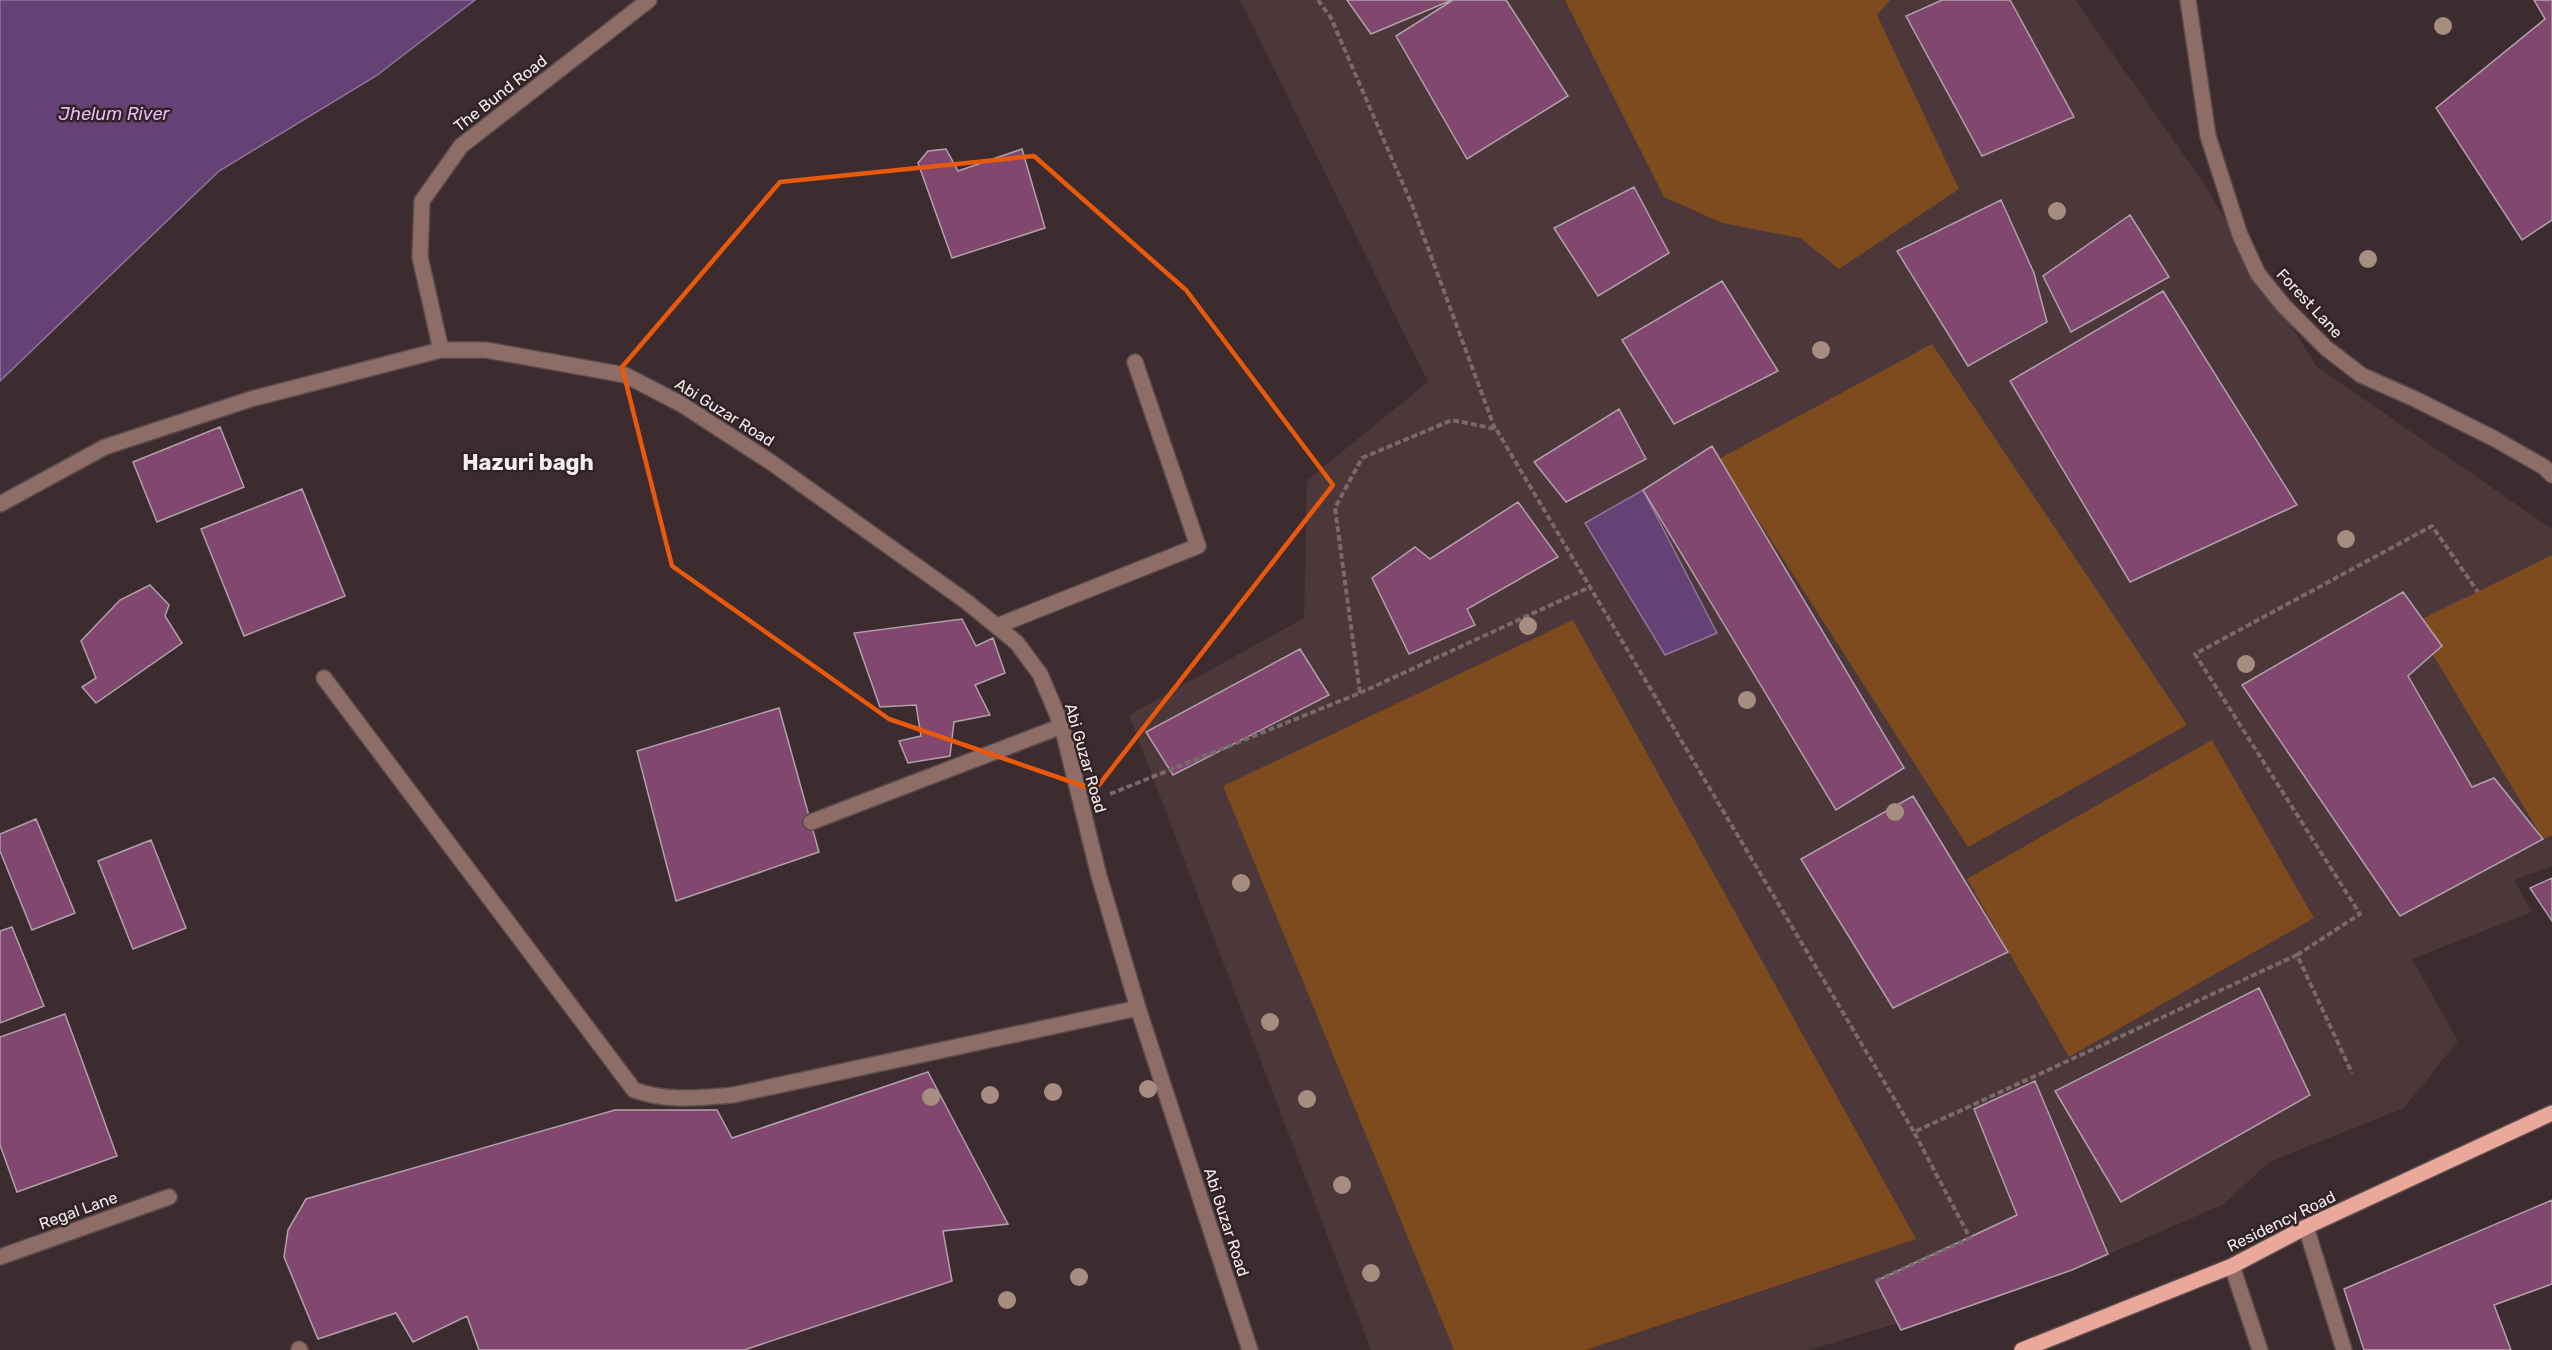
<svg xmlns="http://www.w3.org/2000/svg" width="2552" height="1350" font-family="Rubik,sans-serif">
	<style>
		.built { fill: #4c373a }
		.green { fill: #7d4b1d }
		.water { fill: #664176; stroke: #91749a; stroke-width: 1.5 }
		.building { fill: #82476e; stroke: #b1a1ab; stroke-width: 1.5 }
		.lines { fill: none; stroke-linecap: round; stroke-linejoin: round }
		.minor-casing { stroke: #5a4b4d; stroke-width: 18 }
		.major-casing { stroke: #5a4b4d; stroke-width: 18 }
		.path { stroke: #78696c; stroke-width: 4; stroke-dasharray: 6 3; stroke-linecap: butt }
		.minor { stroke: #8d6d66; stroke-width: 15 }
		.major { stroke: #e9a899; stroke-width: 15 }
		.tree { fill: #a78d80 }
		.marked { fill: none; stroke: #e8590c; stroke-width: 4.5; stroke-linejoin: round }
		.labels { text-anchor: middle; stroke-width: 5; stroke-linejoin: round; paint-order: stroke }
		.street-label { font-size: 16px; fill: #f6eced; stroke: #312325 }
		.water-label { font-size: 18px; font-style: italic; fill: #e8bbfc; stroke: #312325 }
		.district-label { font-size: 22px; font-weight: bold; fill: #f6eced; stroke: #312325 }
	</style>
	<rect width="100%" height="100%" fill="#3c2c2f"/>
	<path class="built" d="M 1240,0 L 2075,0 L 2202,181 L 2316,366 L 2552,529 L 2552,866 L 2514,880 L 2532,912 L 2412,959 L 2458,1041 L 2404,1108 L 2269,1162 L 2224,1204 L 2072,1270 L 1809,1350 L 1371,1350 L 1129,715 L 1304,618 L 1307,480 L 1428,382 Z"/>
	<path class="green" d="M 1565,0 L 1890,0 L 1877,15 L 1959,189 L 1839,269 L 1800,238 L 1722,223 L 1664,197 Z
		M 1932,344 L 2187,725 L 1968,847 L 1719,459 Z
		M 2552,555 L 2552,835 L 2543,839 L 2414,623 Z
		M 1573,620 L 1916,1239 L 1586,1350 L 1454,1350 L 1223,786 Z
		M 2212,740 L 2314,918 L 2069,1057 L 1967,879 Z"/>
	<path class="water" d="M 0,0 L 475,0 L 376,76 L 219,171 L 0,381 Z
		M 1643,490 L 1717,633 L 1665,655 L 1585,523 Z"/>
	<path class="building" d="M 1347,0 L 1452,0 L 1371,34 Z
		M 1453,0 L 1506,0 L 1568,96 L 1467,159 L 1396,36 Z
		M 1942,0 L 2010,0 L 2074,117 L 1982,156 L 1906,16 Z
		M 2534,0 L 2552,0 L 2552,220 L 2522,240 L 2436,108 L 2545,19 Z
		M 946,149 L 958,171 L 1022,149 L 1045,228 L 952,258 L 918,163 L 928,151 Z
		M 1634,187 L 1669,253 L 1598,296 L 1554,228 Z
		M 2001,200 L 2034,273 L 2047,322 L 1968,366 L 1897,251 Z
		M 2130,215 L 2169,277 L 2071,332 L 2043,276 Z
		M 1722,281 L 1778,371 L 1674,424 L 1622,340 Z
		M 2163,291 L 2297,505 L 2130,582 L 2010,381 Z
		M 1619,409 L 1646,459 L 1566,502 L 1534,462 Z
		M 220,427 L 244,487 L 157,522 L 133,462 Z
		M 1712,446 L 1904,768 L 1836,810 L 1643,490 Z
		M 302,489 L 345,596 L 244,636 L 201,529 Z
		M 1518,502 L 1558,557 L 1467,609 L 1475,625 L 1409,654 L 1372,578 L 1415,547 L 1430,559 Z
		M 150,585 L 169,605 L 165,616 L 182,643 L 96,703 L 82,687 L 96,678 L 81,641 L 120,600 Z
		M 2403,592 L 2442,646 L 2408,676 L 2472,787 L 2494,778 L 2543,839 L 2400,916 L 2242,685 Z
		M 962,619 L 976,646 L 993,638 L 1005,673 L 975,685 L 990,715 L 954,722 L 950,756 L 908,763 L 899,741 L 921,736 L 916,705 L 880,707 L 854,633 Z
		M 1300,649 L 1329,695 L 1173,775 L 1146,732 Z
		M 779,708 L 819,852 L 676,901 L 637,751 Z
		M 1913,796 L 2008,952 L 1893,1008 L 1801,859 Z
		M 36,819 L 75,913 L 32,930 L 0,851 L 0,834 Z
		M 151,840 L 186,928 L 133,949 L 98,861 Z
		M 2552,878 L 2552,921 L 2530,888 Z
		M 12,927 L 44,1006 L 0,1023 L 0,931 Z
		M 2259,988 L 2310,1095 L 2121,1202 L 2055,1091 Z
		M 65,1014 L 117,1156 L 17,1192 L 0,1145 L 0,1037 Z
		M 928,1072 L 1008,1224 L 943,1231 L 952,1281 L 744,1350 L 479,1350 L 467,1316 L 413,1342 L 396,1313 L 318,1339 L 284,1257 L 288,1230 L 306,1199 L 615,1110 L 717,1110 L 732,1138 Z
		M 2035,1081 L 2108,1254 L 2072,1270 L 1901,1330 L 1876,1281 L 2017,1215 L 1974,1109 Z
		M 2552,1200 L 2552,1284 L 2494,1305 L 2511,1350 L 2364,1350 L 2344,1289 Z"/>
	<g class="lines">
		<g class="minor-casing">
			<path id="minor" d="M 2188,0 L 2208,136 L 2240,235 L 2258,274 L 2283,305 L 2326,348 L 2361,375 L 2415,399 L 2495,439 L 2544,467 L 2552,475
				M 441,350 L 420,257 L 422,201 L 461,146 L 649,0
				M 0,504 L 105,447 L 251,399 L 441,350 L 486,350 L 625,375 L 681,404 L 772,463 L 967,602 L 1017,643 L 1040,674 L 1062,726 L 1099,876 L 1138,1008 L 1250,1350
				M 997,626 L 1198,546 L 1135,362
				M 324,678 L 634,1090 C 667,1102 699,1098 733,1095 L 1138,1008
				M 811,822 L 1062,726
				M 2306,1227 L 2344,1350
				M 0,1257 L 169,1197
				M 2232,1266 L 2260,1350
				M 299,1349 L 300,1350"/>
		</g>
		<g class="major-casing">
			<path id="major" d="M 2022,1350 L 2232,1266 L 2306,1227 L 2552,1113"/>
		</g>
		<path class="path" d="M 1318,0 L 1331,18 L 1412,205 L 1495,429
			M 1360,693 L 1590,587
			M 1110,794 L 1360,693 L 1335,508 L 1362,458 L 1452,420 L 1496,429 L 1914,1132 L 2297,955 L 2352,1073
			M 2297,955 L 2360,914 L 2195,654 L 2432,526 L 2478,592
			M 1876,1281 L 1970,1238 L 1914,1132"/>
		<use href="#minor" class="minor"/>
		<use href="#major" class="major"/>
	</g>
	<g class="tree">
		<circle cx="2443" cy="26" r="9"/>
		<circle cx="2057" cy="211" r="9"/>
		<circle cx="2368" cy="259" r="9"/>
		<circle cx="1821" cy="350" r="9"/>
		<circle cx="2346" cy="539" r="9"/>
		<circle cx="1528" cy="626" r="9"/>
		<circle cx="2246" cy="664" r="9"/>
		<circle cx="1747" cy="700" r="9"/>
		<circle cx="1895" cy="812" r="9"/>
		<circle cx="1241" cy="883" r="9"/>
		<circle cx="1270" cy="1022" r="9"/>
		<circle cx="1148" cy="1089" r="9"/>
		<circle cx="1053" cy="1092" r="9"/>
		<circle cx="990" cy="1095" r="9"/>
		<circle cx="931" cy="1097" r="9"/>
		<circle cx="1307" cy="1099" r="9"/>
		<circle cx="1342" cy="1185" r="9"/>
		<circle cx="1371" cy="1273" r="9"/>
		<circle cx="1079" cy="1277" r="9"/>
		<circle cx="1007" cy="1300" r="9"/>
	</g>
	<path class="marked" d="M 1034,156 L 1186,290 L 1333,485 L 1095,790 L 889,719 L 672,566 L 622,367 L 780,182 Z"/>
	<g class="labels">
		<g class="street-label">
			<text transform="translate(500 93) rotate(-38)" y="6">The Bund Road</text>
			<text transform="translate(2310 303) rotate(47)" y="6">Forest Lane</text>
			<text transform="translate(725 412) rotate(32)" y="6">Abi Guzar Road</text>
			<text transform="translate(1086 758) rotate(74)" y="6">Abi Guzar Road</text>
			<text transform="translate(78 1210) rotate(-20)" y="6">Regal Lane</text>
			<text transform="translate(2281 1221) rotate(-26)" y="6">Residency Road</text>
			<text transform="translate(1227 1222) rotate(72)" y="6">Abi Guzar Road</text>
		</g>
		<g class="water-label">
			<text x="114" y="120">Jhelum River</text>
		</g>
		<g class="district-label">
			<text x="528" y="470">Hazuri bagh</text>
		</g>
	</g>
</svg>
